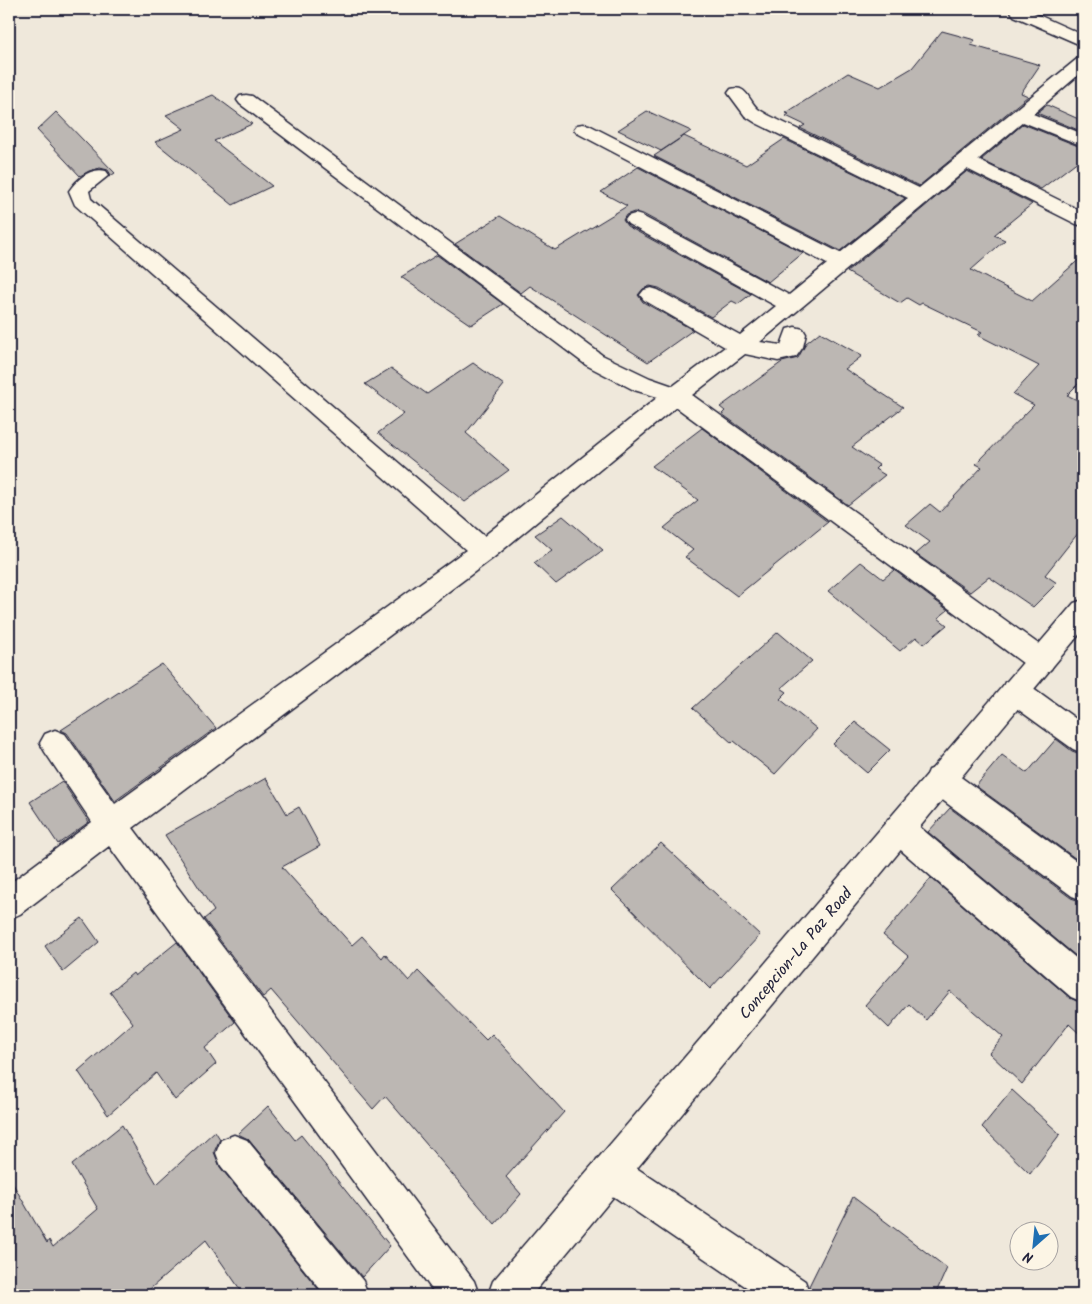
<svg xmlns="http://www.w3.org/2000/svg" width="1092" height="1304" font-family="Kalam,sans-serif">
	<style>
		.building { fill: #bcb7b3; stroke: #22223b }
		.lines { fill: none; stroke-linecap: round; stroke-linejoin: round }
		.minor-casing { stroke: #22223b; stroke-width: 3 }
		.major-casing { stroke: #22223b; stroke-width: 3 }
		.minor { fill: #fcf5e5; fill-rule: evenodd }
		.major { fill: #fcf5e5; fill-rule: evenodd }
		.labels { text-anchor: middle; stroke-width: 4; stroke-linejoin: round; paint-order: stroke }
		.street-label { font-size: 16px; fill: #22223b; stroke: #fcf5e5 }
	</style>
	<rect width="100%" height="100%" fill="#efe8db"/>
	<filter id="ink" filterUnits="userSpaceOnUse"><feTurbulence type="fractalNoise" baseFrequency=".02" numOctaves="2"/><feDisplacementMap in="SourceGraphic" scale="10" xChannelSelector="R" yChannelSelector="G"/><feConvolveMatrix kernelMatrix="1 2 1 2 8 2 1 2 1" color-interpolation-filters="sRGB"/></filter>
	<g filter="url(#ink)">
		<path class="building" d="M 942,31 L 975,40 L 971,45 L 1040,65 L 1021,93 L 1028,96 L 919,186 L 800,128 L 805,125 L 786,116 L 789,114 L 786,113 L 848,73 L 880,87 L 912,68 Z
			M 213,95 L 252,124 L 214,141 L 272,186 L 233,205 L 155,142 L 184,129 L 166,115 Z
			M 1047,105 L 1083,121 L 1083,132 L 1037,113 Z
			M 647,111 L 691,131 L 661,151 L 618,130 Z
			M 56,112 L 115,173 L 109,177 L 111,175 L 108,170 L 100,168 L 89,171 L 80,176 L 37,130 Z
			M 1023,124 L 1083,148 L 1083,157 L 1041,189 L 981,160 Z
			M 684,136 L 746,165 L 784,139 L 905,198 L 840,251 L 654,156 Z
			M 638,167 L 803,253 L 768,282 L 643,214 L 634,212 L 626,215 L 623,220 L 627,226 L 751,294 L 738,304 L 732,301 L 711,317 L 659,288 L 650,286 L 643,289 L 638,295 L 643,302 L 693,330 L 648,362 L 530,286 L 521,293 L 455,244 L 500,216 L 555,250 L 627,206 L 601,192 Z
			M 967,171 L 1032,204 L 994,235 L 1005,240 L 971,270 L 1032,301 L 1083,256 L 1083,379 L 1067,395 L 1083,403 L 1083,527 L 1045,575 L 1057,583 L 1033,607 L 989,577 L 970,592 L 916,554 L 930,542 L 906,525 L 930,504 L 940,512 L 982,467 L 976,464 L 1034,405 L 1013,394 L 1039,366 L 978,335 L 982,332 L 922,303 L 919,305 L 907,298 L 900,303 L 847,272 Z
			M 437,255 L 503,304 L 471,325 L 401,277 Z
			M 820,332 L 862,356 L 845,369 L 903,407 L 852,447 L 879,465 L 875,469 L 885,475 L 848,505 L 722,414 L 725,411 L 720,407 L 782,362 L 798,358 L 806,343 Z
			M 473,363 L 504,385 L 466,433 L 509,470 L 465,502 L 378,433 L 404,414 L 365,384 L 391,368 L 427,394 Z
			M 702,428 L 828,522 L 737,596 L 685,557 L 693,550 L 664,528 L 698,500 L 652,466 Z
			M 563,516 L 603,550 L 556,584 L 534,563 L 552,550 L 535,535 Z
			M 861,562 L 883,579 L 894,570 L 948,610 L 938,618 L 947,625 L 924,644 L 916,637 L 900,651 L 828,591 Z
			M 778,632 L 812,661 L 781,688 L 787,692 L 780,699 L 817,729 L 775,774 L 734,741 L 732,743 L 693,708 Z
			M 162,664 L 216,728 L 115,801 L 67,733 L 61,730 Z
			M 855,722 L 890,750 L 867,773 L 833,744 Z
			M 1056,739 L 1072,751 L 1083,755 L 1083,864 L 976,786 L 1002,755 L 1027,773 Z
			M 266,778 L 287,814 L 299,807 L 320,846 L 282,867 L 352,945 L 362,936 L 382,958 L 385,954 L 409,981 L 418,971 L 486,1040 L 492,1034 L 564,1112 L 506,1177 L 521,1194 L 495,1224 L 385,1096 L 373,1109 L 271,990 L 263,997 L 204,919 L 214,911 L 165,835 Z
			M 62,781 L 89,822 L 58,844 L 30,802 Z
			M 950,808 L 1071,898 L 1083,902 L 1083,962 L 928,832 Z
			M 661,843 L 760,935 L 710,989 L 612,890 Z
			M 931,878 L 1070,998 L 1083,1004 L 1083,1037 L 1069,1024 L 1022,1084 L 989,1053 L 1003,1037 L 950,991 L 926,1020 L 909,1004 L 889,1028 L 865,1005 L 908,956 L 883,935 Z
			M 82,918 L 99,942 L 63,972 L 45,946 Z
			M 177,942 L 235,1022 L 205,1048 L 216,1064 L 175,1100 L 156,1073 L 108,1115 L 78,1071 L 133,1023 L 110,992 L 133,973 L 135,976 Z
			M 1012,1090 L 1060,1134 L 1030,1174 L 982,1127 Z
			M 268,1106 L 295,1140 L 301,1135 L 390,1246 L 362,1277 L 248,1139 L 238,1134 Z
			M 122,1125 L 157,1184 L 215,1131 L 220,1139 L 214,1152 L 220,1167 L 323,1295 L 244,1295 L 206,1240 L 143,1295 L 14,1295 L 9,1285 L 9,1177 L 47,1243 L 49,1240 L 53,1247 L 98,1209 L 72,1165 Z
			M 853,1197 L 947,1268 L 935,1295 L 812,1295 L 809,1286 Z"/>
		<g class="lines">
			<g class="minor-casing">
				<path id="minor" d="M 1009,9 L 1025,9 L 1083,35 L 1083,46 L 1014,16 Z
					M 1083,58 L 1083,71 L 1033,114 L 1083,134 L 1083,146 L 1023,122 L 978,160 L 1083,212 L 1083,226 L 1076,224 L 967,169 L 760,342 L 781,345 L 787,329 L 795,327 L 803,329 L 806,334 L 803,347 L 796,357 L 778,361 L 745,354 L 692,395 L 1051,653 L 1055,661 L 1051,669 L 1041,673 L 1031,669 L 676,407 L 493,558 L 133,828 L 474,1281 L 479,1295 L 436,1295 L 109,846 L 20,914 L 9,919 L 9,884 L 92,822 L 45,752 L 40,743 L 45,734 L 55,730 L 65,734 L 115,804 L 466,550 L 75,205 L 69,191 C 77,179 91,167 106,171 L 109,175 L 89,191 L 91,199 L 484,536 L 658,397 L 634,390 L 586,365 L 240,104 L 237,100 L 240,96 L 246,95 L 252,96 L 602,355 L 650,378 L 673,386 L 725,347 L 644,300 L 640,295 L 644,290 L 651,288 L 658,290 L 740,335 L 776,306 L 628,224 L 625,220 L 628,216 L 635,214 L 642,216 L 789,295 L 827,264 L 577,133 L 574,129 L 577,125 L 583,124 L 589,125 L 840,253 L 908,198 L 756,123 L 745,116 L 728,93 L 731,89 C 747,85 748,100 758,109 C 761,111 765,113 768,115 L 919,188 L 1077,59 Z
					M 1015,679 L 1025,682 L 1083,724 L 1083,753 L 1073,749 L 1005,700 L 1001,691 L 1005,682 Z
					M 940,766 L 951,770 L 1083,866 L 1083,900 L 1072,896 L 929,790 L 925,780 L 929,770 Z
					M 899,815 L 910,819 L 1083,964 L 1083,1002 L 1071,997 L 888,839 L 884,829 L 888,819 Z
					M 234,1135 L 247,1140 L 363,1281 L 368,1295 L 325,1295 L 221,1166 L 216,1153 L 221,1140 Z
					M 610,1154 L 623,1159 L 805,1281 L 810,1295 L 758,1295 L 597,1185 L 592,1172 L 597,1159 Z"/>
			</g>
			<g class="major-casing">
				<path id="major" d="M 1083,600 L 1083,630 L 532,1295 L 488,1295 L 493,1281 L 1074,603 Z"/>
			</g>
			<use href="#minor" class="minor"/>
			<use href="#major" class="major"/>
		</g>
	</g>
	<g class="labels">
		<g class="street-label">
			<text transform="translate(795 953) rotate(-50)" y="6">Concepcion-La Paz Road</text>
		</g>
	</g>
	<rect width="1092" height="1304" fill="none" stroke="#fcf5e5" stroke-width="30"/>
	<rect x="15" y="15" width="1062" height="1274" fill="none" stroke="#22223b" stroke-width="2" filter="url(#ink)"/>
	<g transform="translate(1034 1246) rotate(207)"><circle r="24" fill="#fcf5e5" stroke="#a5a1a1"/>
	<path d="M0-4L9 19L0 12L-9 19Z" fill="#1f6fb2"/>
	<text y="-8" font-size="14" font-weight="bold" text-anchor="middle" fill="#22223b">N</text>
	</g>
</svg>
